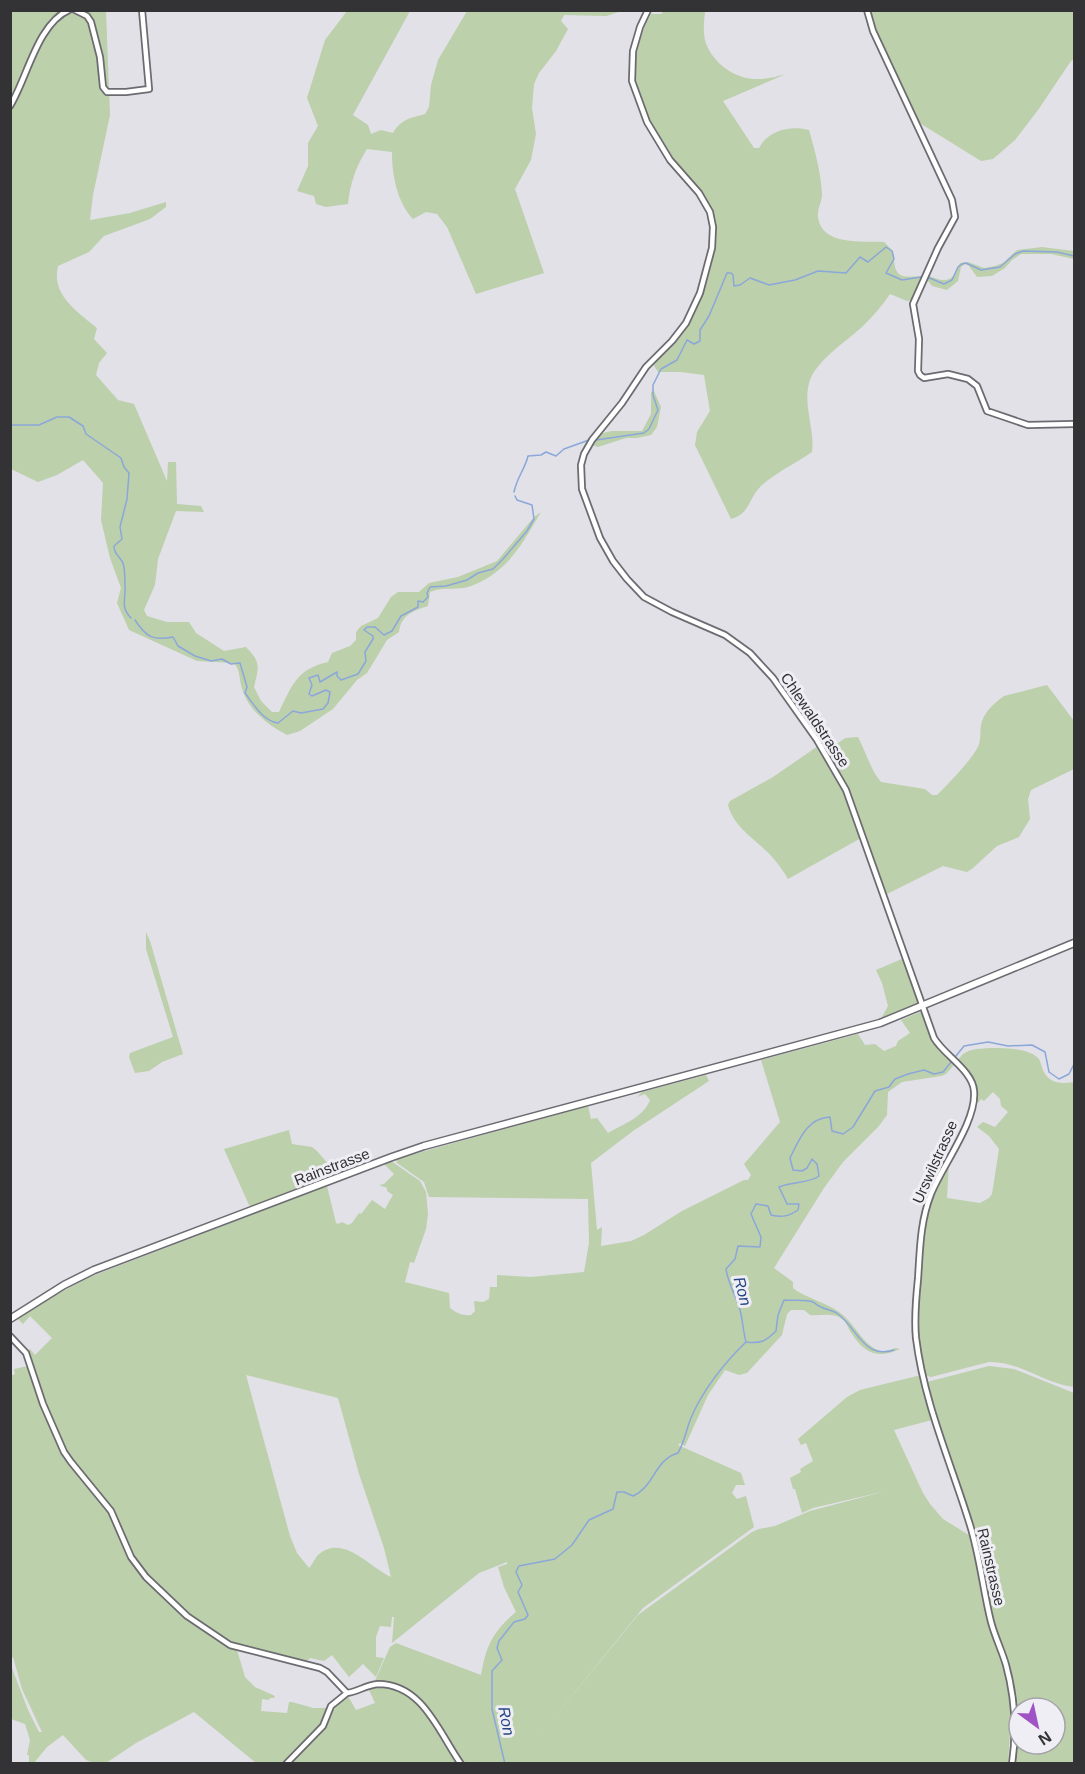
<svg xmlns="http://www.w3.org/2000/svg" width="1085" height="1774" font-family="Arial,sans-serif">
	<style>
		.green { fill: #bcd0ab; fill-rule: evenodd }
		.lines { fill: none; stroke-linecap: round; stroke-linejoin: round }
		.stream { stroke: #8ba7da; stroke-width: 1.5 }
		.minor-casing { stroke: #6c6b71; stroke-width: 8 }
		.major-casing { stroke: #6c6b71; stroke-width: 9 }
		.minor { stroke: #fff; stroke-width: 4.5 }
		.major { stroke: #fff; stroke-width: 6 }
		.labels { text-anchor: middle; stroke-width: 6; stroke-linejoin: round; paint-order: stroke }
		.street-label { font-size: 15px; fill: #333336; stroke: #eeeef4 }
		.water-label { font-size: 16px; font-style: italic; fill: #264784; stroke: #eeeef4 }
	</style>
	<rect width="100%" height="100%" fill="#e1e1e7"/>
	<path class="green" d="M 386,10 L 387,12 L 410,11 L 353,115 L 368,125 L 371,134 L 381,130 L 393,133 C 401,119 411,118 425,114 L 429,107 L 431,85 L 438,60 L 467,11 L 622,11 L 606,16 L 564,15 L 561,21 L 568,29 L 556,51 L 539,73 L 534,84 L 532,108 L 536,134 L 531,160 L 515,189 L 544,273 L 476,294 L 447,227 L 437,214 L 426,212 L 413,219 C 397,202 392,175 392,152 L 367,149 C 356,166 350,184 348,204 L 326,207 L 316,204 L 314,196 L 297,191 L 308,166 L 308,143 L 318,126 L 307,98 L 325,40 L 347,11 Z
		M 665,10 L 705,12 C 704,21 703,31 705,40 C 707,49 714,58 720,64 C 740,82 761,82 786,74 L 723,101 L 754,148 L 759,148 C 768,130 791,125 809,130 C 815,151 821,173 822,194 C 822,202 817,209 818,217 C 821,246 863,241 884,242 L 893,251 C 895,277 897,278 923,276 L 912,300 L 907,301 L 890,294 C 882,306 873,316 863,326 C 847,341 815,361 809,383 C 803,406 815,430 812,452 C 796,463 775,473 761,486 C 748,499 750,514 731,519 L 695,445 L 697,432 L 710,411 L 704,375 L 681,372 L 658,372 L 653,364 C 665,351 680,338 689,323 C 703,301 721,244 715,218 C 710,200 695,186 684,172 C 664,147 647,120 638,88 C 637,83 634,76 634,71 C 634,50 642,32 651,14 L 661,14 Z
		M 11,11 L 106,11 L 110,115 L 93,195 L 90,220 L 130,213 L 166,202 L 166,207 L 150,219 L 104,236 L 89,252 L 58,266 C 51,295 77,311 97,328 L 94,339 L 107,353 L 99,363 L 96,375 L 118,400 L 134,404 L 167,481 L 168,462 L 176,462 L 177,504 L 201,506 L 204,512 L 176,511 L 158,559 L 155,585 L 144,610 L 147,616 L 167,622 L 189,622 L 196,633 L 224,651 L 246,647 C 261,662 259,667 254,687 L 261,701 L 272,712 L 279,712 C 292,685 297,669 328,662 L 332,653 L 350,646 L 356,640 L 356,632 L 361,626 L 378,618 L 391,597 L 398,592 L 419,592 L 429,583 L 458,577 L 497,561 L 534,517 L 541,512 C 522,544 508,572 471,586 C 458,591 443,586 430,592 L 428,606 C 413,611 401,615 399,632 L 387,640 L 367,673 L 357,680 L 333,709 L 300,731 L 287,735 C 266,724 247,709 241,685 C 239,676 240,670 234,663 L 197,661 L 129,630 L 117,603 L 121,588 L 110,558 L 101,520 L 103,483 L 83,460 L 57,475 L 38,482 L 11,469 Z
		M 871,11 L 1074,11 L 1074,59 L 1071,61 L 1038,110 L 1015,140 L 993,159 L 981,161 L 918,122 L 875,28 Z
		M 1042,247 L 1074,251 L 1074,259 L 1051,254 L 1021,254 L 1012,260 L 1005,268 L 992,276 L 977,277 L 969,266 L 965,264 L 961,267 L 958,281 L 947,290 L 932,286 L 925,277 L 926,275 C 933,277 945,284 952,277 C 956,274 957,267 960,263 L 968,262 L 984,268 L 995,266 L 1003,263 L 1017,250 Z
		M 654,391 L 661,407 L 657,427 L 651,435 L 637,438 L 626,438 L 598,447 L 592,445 L 599,434 L 612,431 L 642,431 L 651,414 L 651,392 Z
		M 1047,685 L 1074,721 L 1074,769 L 1031,790 L 1028,799 L 1030,819 L 1019,837 L 997,846 L 973,868 L 967,872 L 943,866 L 885,895 C 867,845 853,798 826,752 L 845,738 L 858,737 C 866,752 870,769 881,782 L 925,789 L 932,795 L 937,795 C 947,785 975,757 979,744 C 981,738 980,731 981,725 C 983,713 995,702 1004,696 Z
		M 818,746 L 841,782 L 861,838 L 788,879 C 784,872 779,865 774,859 C 759,841 734,829 728,805 L 730,801 L 773,777 Z
		M 146,932 L 150,941 L 183,1054 L 162,1062 L 149,1071 L 135,1073 L 129,1057 L 130,1053 L 173,1037 L 146,949 Z
		M 904,958 L 919,1003 L 884,1019 L 882,1017 L 888,1006 L 882,983 L 876,970 Z
		M 920,1012 L 924,1015 L 935,1045 L 954,1065 L 946,1074 L 941,1076 L 902,1082 L 888,1092 L 887,1115 L 878,1127 L 843,1162 L 824,1188 L 774,1268 L 793,1282 L 793,1288 L 797,1291 C 812,1300 831,1304 844,1316 C 858,1329 863,1345 882,1352 L 896,1348 L 900,1349 C 878,1359 865,1354 852,1334 C 848,1329 847,1322 842,1319 C 833,1312 820,1316 810,1315 L 804,1310 L 791,1310 L 787,1314 L 782,1335 L 747,1373 L 739,1375 L 725,1370 L 708,1395 L 685,1446 L 680,1443 L 678,1445 L 741,1473 L 745,1485 L 736,1485 L 732,1493 L 737,1499 L 746,1496 L 754,1527 L 643,1608 L 541,1734 L 638,1615 L 752,1532 L 759,1529 L 775,1526 L 810,1511 L 886,1491 L 813,1508 L 802,1513 L 795,1489 L 793,1489 L 790,1478 L 801,1472 L 800,1469 L 813,1461 L 806,1443 L 801,1445 L 798,1439 L 847,1397 L 860,1390 L 917,1376 L 922,1377 L 932,1420 L 894,1430 L 923,1493 L 930,1504 L 943,1519 L 972,1537 L 977,1559 L 982,1559 L 978,1539 L 950,1458 L 927,1382 L 989,1366 L 1014,1369 L 1074,1393 L 1074,1763 L 1014,1763 L 1015,1732 L 1010,1734 L 1008,1763 L 463,1763 C 446,1738 431,1701 401,1687 C 392,1684 383,1684 374,1683 L 390,1647 L 396,1643 L 481,1675 C 486,1646 493,1631 516,1612 L 504,1587 L 498,1567 L 507,1564 L 507,1562 L 479,1573 L 392,1643 L 394,1617 L 392,1617 L 391,1627 L 380,1626 L 376,1637 L 376,1657 L 384,1658 L 376,1677 L 363,1664 L 349,1677 L 332,1655 L 324,1661 L 310,1658 L 305,1663 L 253,1651 L 244,1644 L 241,1648 C 217,1641 129,1573 131,1549 L 128,1547 L 125,1549 C 146,1588 197,1631 237,1650 L 245,1677 L 255,1687 L 275,1696 L 274,1698 L 270,1698 L 269,1700 L 262,1699 L 261,1711 L 287,1713 L 289,1702 L 292,1702 L 313,1708 L 326,1708 L 328,1711 C 323,1732 300,1749 284,1763 L 256,1763 L 194,1712 L 136,1743 L 106,1763 L 94,1763 L 86,1760 L 63,1735 L 47,1747 L 34,1763 L 29,1763 L 29,1755 L 27,1755 L 30,1740 L 25,1724 L 11,1719 L 10,1663 L 28,1710 L 39,1732 L 42,1732 L 22,1689 L 13,1657 L 11,1658 L 10,1376 L 15,1374 L 14,1369 L 28,1366 L 44,1408 L 46,1407 L 26,1352 L 30,1349 L 35,1355 L 52,1338 L 30,1316 L 23,1324 L 18,1319 L 54,1296 L 87,1278 L 327,1186 L 336,1223 L 338,1224 L 342,1222 L 348,1225 L 352,1223 L 359,1213 L 361,1214 L 372,1200 L 385,1209 L 393,1195 L 387,1191 L 387,1188 L 379,1185 L 384,1184 L 394,1174 L 384,1164 L 391,1161 L 420,1181 L 426,1192 L 428,1214 L 426,1229 L 414,1263 L 410,1262 L 405,1282 L 449,1293 L 450,1308 C 457,1313 462,1316 471,1315 L 475,1311 L 474,1301 L 483,1302 L 489,1299 L 490,1287 L 497,1287 L 497,1275 L 531,1277 L 584,1272 L 589,1243 L 588,1199 L 429,1197 L 424,1182 L 397,1163 L 396,1159 L 588,1106 L 591,1119 L 597,1118 L 608,1133 C 623,1124 643,1118 650,1100 L 645,1094 L 637,1097 L 642,1092 L 706,1075 L 709,1081 L 633,1131 L 591,1163 L 597,1230 L 602,1227 L 601,1246 L 631,1241 L 644,1235 L 682,1211 L 744,1180 L 748,1180 L 751,1175 L 744,1164 L 780,1122 L 761,1060 L 858,1034 L 865,1045 L 875,1044 L 884,1051 L 896,1046 L 898,1041 L 910,1033 L 901,1020 ZM 246,1375 L 338,1398 L 359,1474 L 384,1548 L 391,1577 C 369,1567 342,1532 317,1556 C 314,1560 312,1565 309,1568 L 297,1553 L 290,1536 ZM 1019,1708 L 1055,1708 L 1055,1744 L 1019,1744 Z
		M 991,1048 C 1005,1048 1026,1048 1037,1057 C 1041,1060 1041,1066 1043,1070 C 1049,1084 1061,1084 1074,1082 L 1074,1387 C 1044,1384 1020,1361 989,1362 L 931,1377 L 925,1375 L 917,1325 L 923,1228 L 930,1202 L 949,1163 L 947,1198 L 980,1203 L 989,1198 L 992,1194 L 999,1149 L 989,1136 L 977,1127 L 983,1122 L 995,1127 L 1008,1112 L 1001,1106 L 1000,1099 L 993,1092 L 984,1101 L 981,1099 L 978,1103 L 975,1101 L 976,1092 L 957,1062 C 964,1048 977,1049 991,1048 Z
		M 289,1130 L 292,1144 L 312,1147 L 317,1151 L 329,1165 L 352,1166 L 363,1162 L 365,1164 L 253,1208 L 249,1205 L 224,1149 Z
		M 370,1686 C 417,1681 438,1731 460,1764 L 288,1764 L 320,1731 L 332,1708 L 346,1696 L 348,1696 L 356,1710 L 375,1703 L 369,1690 Z"/>
	<g class="lines">
		<path class="stream" d="M 927,277 L 944,284 L 952,280 L 958,267 L 962,264 L 966,263 L 981,270 L 1000,267 L 1015,254 L 1023,251 L 1057,252 L 1074,256
			M 10,425 L 39,425 L 57,417 L 69,417 L 83,426 L 86,434 L 121,458 L 124,467 L 129,473 L 127,499 L 120,527 L 122,539 L 114,546 C 114,555 120,556 123,563 C 125,569 125,580 125,587 C 126,599 120,607 131,618
			M 596,440 L 644,433 L 649,429 L 658,410 L 653,395 L 653,385 L 661,369 L 677,360 L 687,340 L 694,344 L 700,341 L 700,330 L 709,316 L 727,273 L 731,273 L 733,275 L 734,286 L 740,285 L 750,278 L 769,285 L 795,280 L 818,271 L 846,273 L 860,257 L 868,262 L 886,247 L 892,251 L 894,259 L 886,273 L 902,280 L 921,277
			M 514,492 C 517,477 525,469 528,456 L 541,455 L 546,452 L 556,456 L 564,449 L 589,440
			M 135,620 C 146,637 153,641 173,637 L 178,646 L 195,656 L 211,661 L 222,659 L 231,664 L 240,663 L 247,687 L 245,693 C 254,705 263,721 278,723 L 293,711 L 301,713 L 323,709 L 328,703 L 330,692 L 326,690 L 312,696 L 309,694 L 312,685 L 309,678 L 318,675 L 320,682 L 337,672 L 337,676 L 341,680 L 358,674 L 366,661 L 365,652 L 373,639 L 373,636 L 364,630 L 367,627 L 375,627 L 384,635 L 392,631 L 401,616 L 418,607 L 418,601 L 423,602 L 428,597 L 427,593 L 430,587 L 446,586 L 467,580 L 478,573 L 493,569 L 503,559 L 527,531 L 534,519 L 532,505 L 517,500 L 515,496
			M 746,1342 C 761,1344 766,1341 776,1331 L 778,1315 L 784,1300 C 792,1301 806,1299 813,1302 C 815,1303 818,1306 821,1307 C 826,1310 833,1310 838,1314 C 857,1328 864,1360 894,1350
			M 505,1764 L 492,1709 L 492,1671 L 502,1660 L 497,1648 L 499,1641 L 514,1622 L 525,1619 L 528,1615 L 518,1592 L 522,1585 L 516,1572 L 519,1566 L 555,1559 L 572,1545 L 589,1520 L 613,1509 L 617,1492 L 624,1492 L 633,1496 C 655,1486 654,1460 678,1453 C 685,1441 686,1430 691,1418 C 702,1391 725,1362 746,1342 C 743,1331 743,1321 740,1310 C 736,1295 728,1284 726,1269 L 735,1259 L 738,1246 L 760,1247 L 761,1237 L 751,1214 L 756,1204 L 768,1206 L 771,1215 C 782,1218 789,1216 798,1210 L 799,1204 L 787,1204 L 779,1187 C 792,1182 810,1183 819,1176 L 817,1164 L 812,1159 L 807,1168 L 802,1171 L 793,1170 L 790,1158 C 799,1140 807,1118 830,1117 L 832,1131 L 843,1134 L 853,1127 L 875,1091 L 889,1087 L 895,1079 L 908,1074 L 924,1070 L 934,1074 L 943,1072 L 964,1046 L 988,1042 L 1008,1046 L 1032,1045 L 1045,1052 L 1049,1072 L 1059,1079 L 1069,1074 L 1074,1064"/>
		<g class="minor-casing">
			<path id="minor" d="M 75,10 L 87,16 L 91,22 L 100,57 L 103,87 L 107,92 L 126,92 L 149,89 L 142,10
				M 648,10 L 640,27 L 633,51 L 632,81 L 647,122 L 670,160 L 699,193 L 710,212 L 713,227 L 712,248 L 700,293 L 686,323 L 672,341 L 646,367 L 622,403 L 592,440 L 584,454 L 581,465 L 582,489 L 600,538 L 613,561 L 627,579 L 644,597 L 672,612 L 725,635 L 750,653 L 773,678 L 817,740 L 846,790 L 934,1038 C 944,1055 973,1071 974,1091 C 977,1121 942,1166 931,1194 C 920,1222 920,1250 918,1279 C 916,1298 914,1318 916,1338 C 924,1403 951,1463 970,1525 C 980,1557 983,1590 991,1622 C 995,1637 1002,1651 1006,1665 C 1015,1698 1017,1730 1012,1764
				M 867,10 L 873,31 L 952,200 L 955,217 L 938,248 L 913,304 L 919,339 L 918,371 L 920,375 L 924,378 L 948,374 L 968,379 L 977,386 L 987,411 L 1028,425 L 1074,424
				M 10,106 C 27,79 37,24 69,10
				M 10,1336 L 26,1353 L 43,1404 L 64,1452 L 71,1462 L 111,1511 L 131,1557 L 146,1577 L 187,1616 L 230,1645 L 320,1668 L 327,1672 L 347,1693 C 357,1692 366,1685 378,1684 C 423,1684 439,1733 461,1764
				M 286,1764 L 323,1726 L 331,1706 L 347,1693"/>
		</g>
		<g class="major-casing">
			<path id="major" d="M 10,1319 L 64,1285 L 94,1270 L 392,1157 L 424,1146 L 880,1023 L 1074,943"/>
		</g>
		<use href="#minor" class="minor"/>
		<use href="#major" class="major"/>
	</g>
	<g class="labels">
		<g class="street-label">
			<text transform="translate(815 720) rotate(56)" y="5">Chlewaldstrasse</text>
			<text transform="translate(935 1162) rotate(-66)" y="5">Urswilstrasse</text>
			<text transform="translate(332 1167) rotate(-21)" y="5">Rainstrasse</text>
			<text transform="translate(991 1567) rotate(77)" y="5">Rainstrasse</text>
		</g>
		<g class="water-label">
			<text transform="translate(743 1291) rotate(75)" y="6">Ron</text>
			<text transform="translate(507 1721) rotate(79)" y="6">Ron</text>
		</g>
	</g>
	<rect width="1085" height="1774" fill="none" stroke="#333336" stroke-width="24"/>
	<g transform="translate(1037 1726) rotate(147)"><circle r="28" fill="#eeeef4" stroke="#a3a3a8" stroke-width="1.5"/>
	<path d="M0-4.5L10 22L0 15L-10 22Z" fill="#a053c4"/>
	<text y="-9" font-size="16" font-weight="bold" text-anchor="middle" fill="#333336">N</text>
	</g>
</svg>
